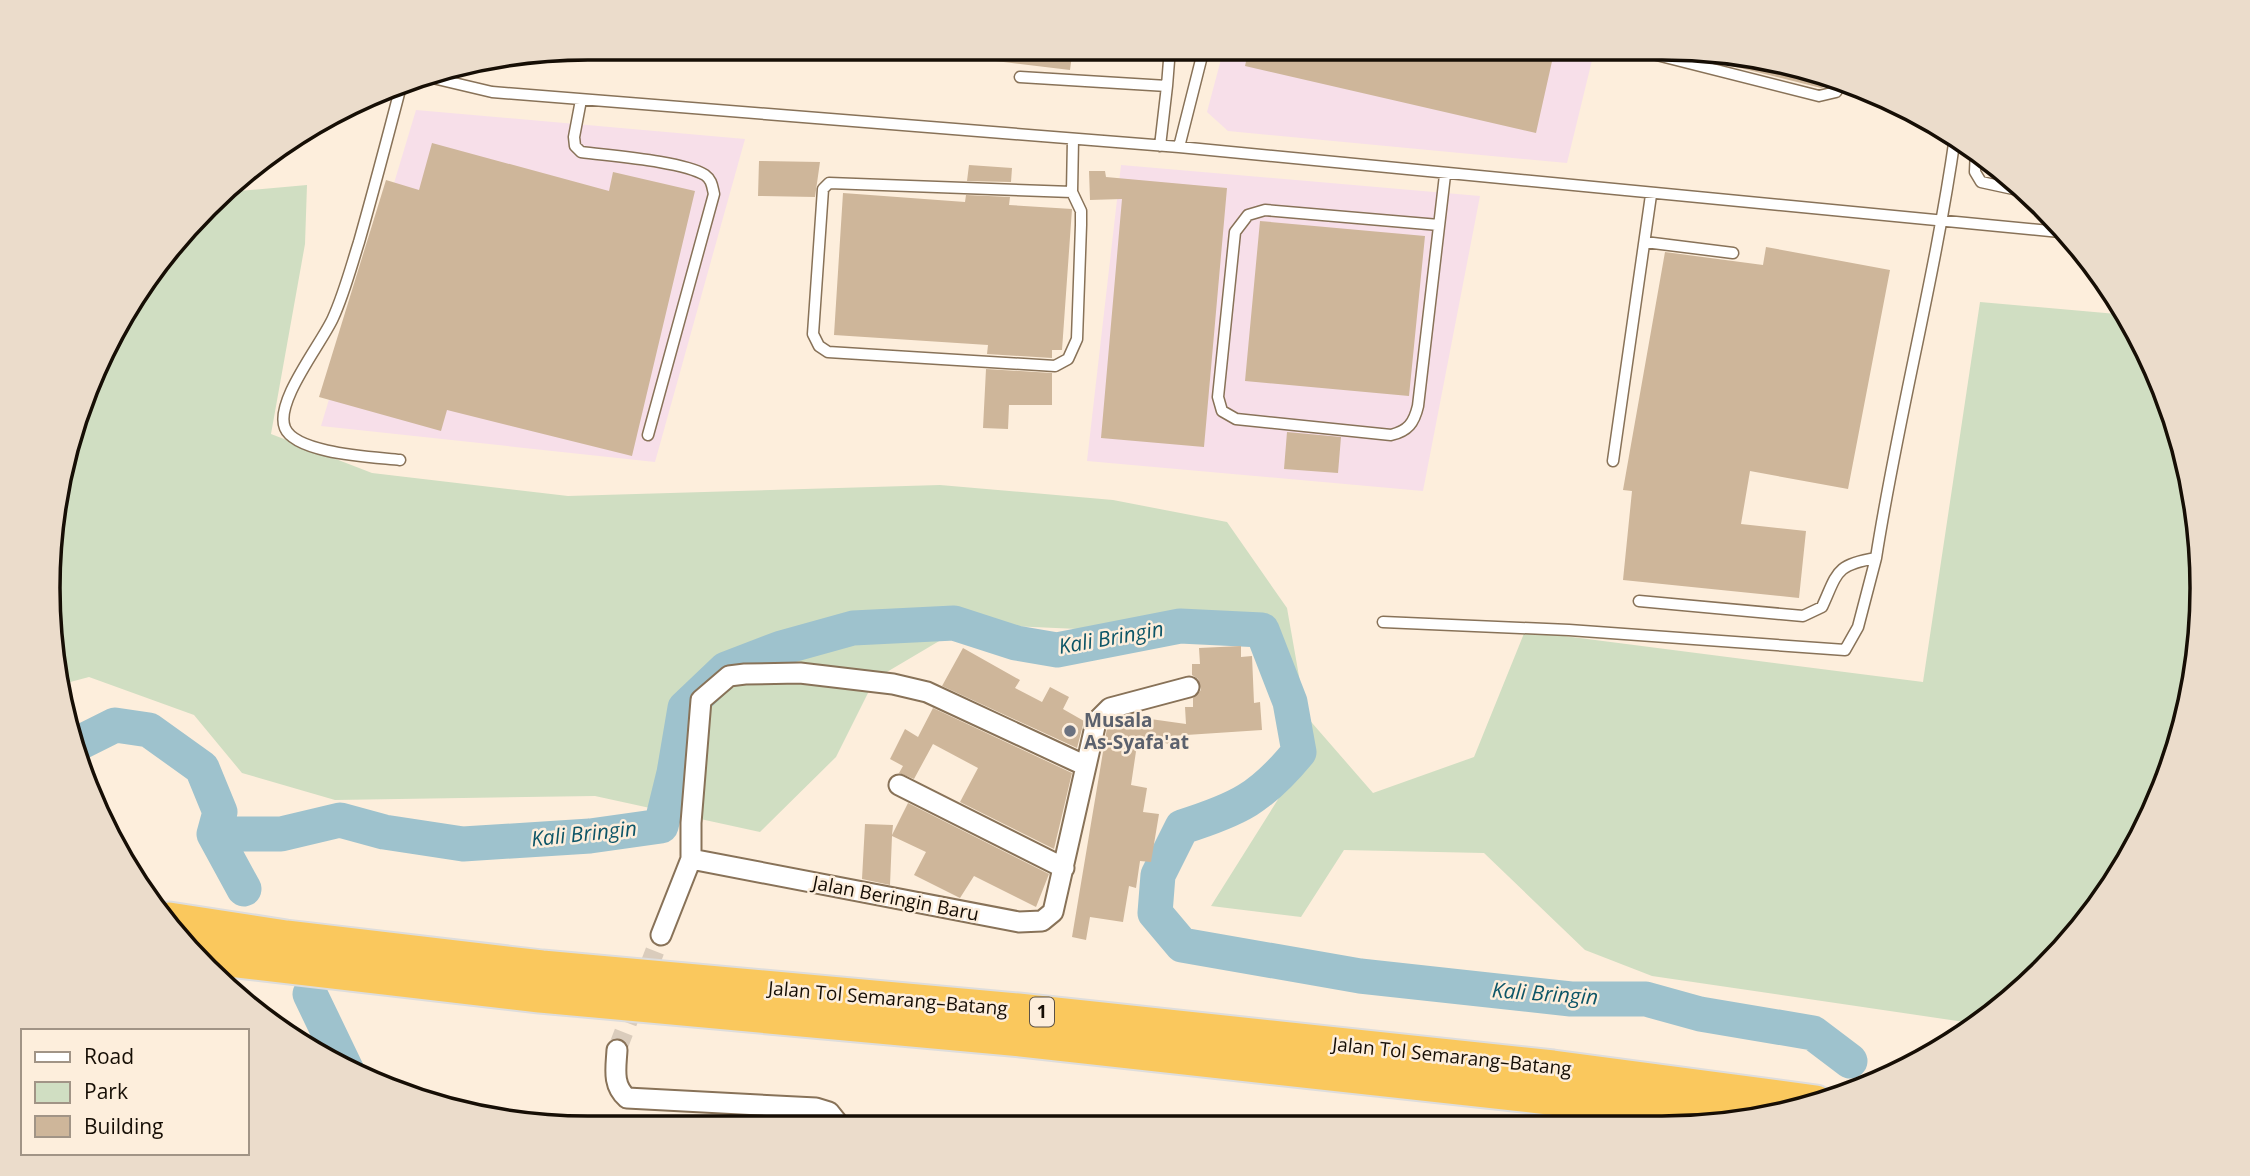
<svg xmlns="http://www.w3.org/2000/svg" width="2250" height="1176" font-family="'Open Sans',sans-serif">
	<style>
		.industrial { fill: #f7dfe9 }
		.green { fill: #d0dec2 }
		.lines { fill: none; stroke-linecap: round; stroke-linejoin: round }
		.river { stroke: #9ec2cd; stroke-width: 35 }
		.building { fill: #ceb69a }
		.street-tunnel { stroke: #daccbc; stroke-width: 19; stroke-dasharray: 19 10; stroke-linecap: butt }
		.lane-casing { stroke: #887258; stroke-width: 13 }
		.street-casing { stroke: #887258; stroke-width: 23 }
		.highway-casing { stroke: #dedddc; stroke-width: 37 }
		.lane { stroke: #fff; stroke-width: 10 }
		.street { stroke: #fff; stroke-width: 19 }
		.highway { stroke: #fac85d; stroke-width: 33 }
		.worship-dot { fill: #6b7280; stroke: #fdeedc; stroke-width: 2.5 }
		.labels { text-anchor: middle; stroke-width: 5; stroke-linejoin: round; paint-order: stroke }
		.shield { fill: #fdeedc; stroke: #5b5146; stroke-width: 2 }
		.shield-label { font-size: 18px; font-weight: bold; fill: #160e05 }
		.worship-label { font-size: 19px; font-weight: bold; fill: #5b616d; stroke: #fdeedc; text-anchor: start }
		.street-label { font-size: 19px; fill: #160e05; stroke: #fdeedc }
		.water-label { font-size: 21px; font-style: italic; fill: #0d5567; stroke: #fdeedc }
		.rim { fill: none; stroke: #160e05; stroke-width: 3.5 }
	</style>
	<rect width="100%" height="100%" fill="#fdeedc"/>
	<path class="industrial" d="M 1224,48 L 1595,48 L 1567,163 L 1228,131 L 1207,112 Z
		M 416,110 L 745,139 L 655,462 L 321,426 Z
		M 1121,165 L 1480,196 L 1423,491 L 1087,461 Z"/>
	<path class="green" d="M 307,185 L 305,244 L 271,434 L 372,473 L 568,496 L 940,485 L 1113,500 L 1227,522 L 1287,608 L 1306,716 L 1373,793 L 1474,757 L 1525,631 L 1923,682 L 1980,302 L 2128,315 L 2174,415 L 2198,518 L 2202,624 L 2184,728 L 2147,828 L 2068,945 L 1978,1024 L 1652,976 L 1585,950 L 1484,853 L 1344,850 L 1301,917 L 1211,906 L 1282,793 L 1282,720 L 1254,649 L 1241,634 L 1199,623 L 1101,630 L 968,624 L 875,679 L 836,757 L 760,832 L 595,796 L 335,800 L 242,773 L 194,715 L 89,677 L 59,685 L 48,624 L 66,448 L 138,288 L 227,192 Z"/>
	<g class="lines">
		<path class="river" d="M 73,746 L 115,725 L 149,730 L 202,768 L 220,812 L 214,834 L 281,834 L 340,820 L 384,832 L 463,844 L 590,836 L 661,826 L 674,773 L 685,708 L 726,669 L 781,648 L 853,628 L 954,623 L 1016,643 L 1057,650 L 1180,626 L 1262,630 L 1290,702 L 1299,752 C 1261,798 1239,809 1182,827 L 1158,875 L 1155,913 L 1182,945 L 1360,976 L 1571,999 L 1646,999 L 1700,1014 L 1813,1033 L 1850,1061
			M 214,834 L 244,889
			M 310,994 L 348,1073"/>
	</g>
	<path class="building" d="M 972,48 L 1073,48 L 1070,70 L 971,58 Z
		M 1249,48 L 1555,48 L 1536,133 L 1245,66 Z
		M 1734,55 L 1802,66 L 1836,78 L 1831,85 L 1821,88 L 1732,66 Z
		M 432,143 L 609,191 L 613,172 L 695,191 L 632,456 L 447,410 L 441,431 L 319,397 L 386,180 L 419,190 Z
		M 759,161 L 820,162 L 815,197 L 758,196 Z
		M 969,165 L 1012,168 L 1011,182 L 967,181 Z
		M 1089,171 L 1105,171 L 1106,177 L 1227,188 L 1204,447 L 1101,438 L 1122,199 L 1090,200 Z
		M 843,193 L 965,202 L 966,195 L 1010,197 L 1009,205 L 1072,209 L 1062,350 L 1052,350 L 1052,358 L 987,354 L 988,345 L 834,335 Z
		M 1260,221 L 1425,236 L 1409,396 L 1245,381 Z
		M 1766,247 L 1890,270 L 1848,489 L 1750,471 L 1741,524 L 1806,531 L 1799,598 L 1623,580 L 1632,491 L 1623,490 L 1665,252 L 1763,265 Z
		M 986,369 L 1052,373 L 1052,405 L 1009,405 L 1008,429 L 983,428 Z
		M 1287,432 L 1341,437 L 1338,473 L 1284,469 Z
		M 1241,646 L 1241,657 L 1252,656 L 1254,703 L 1260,702 L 1262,730 L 1171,736 L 1170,744 L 1138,738 L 1131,785 L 1147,788 L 1143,812 L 1159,814 L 1151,862 L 1140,861 L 1136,888 L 1129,886 L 1123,922 L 1090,917 L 1086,940 L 1072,937 L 1107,728 L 1116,719 L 1129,716 L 1186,724 L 1185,707 L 1193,707 L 1193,698 L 1201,690 L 1198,679 L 1192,675 L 1192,664 L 1200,664 L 1199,648 Z
		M 963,648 L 1020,680 L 1015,688 L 1042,702 L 1050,687 L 1069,697 L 1063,709 L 1084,721 L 1077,748 L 942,686 Z
		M 933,708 L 1072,773 L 1054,849 L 960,802 L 978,768 L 933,744 L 914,779 L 899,773 L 903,766 L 890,759 L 905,729 L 918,737 Z
		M 908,803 L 1049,874 L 1036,907 L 974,876 L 960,898 L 914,875 L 926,852 L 892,836 L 890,885 L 862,879 L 865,824 L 893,825 L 892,835 Z"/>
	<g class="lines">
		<path class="street-tunnel" d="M 617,1050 L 661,935"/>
		<g class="lane-casing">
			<path id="lane" d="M 1629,48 L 1819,96 L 1836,92 L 1843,81
				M 420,75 L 492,92 L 1179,147 L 1204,48
				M 1020,77 L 1167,86 L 1160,146
				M 1167,86 L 1170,48
				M 581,100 L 574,137 L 575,146 L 581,152 C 611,156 682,161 705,175 C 712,180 712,186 714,194 L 648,435
				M 1179,147 L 2070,233
				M 1976,149 L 1975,172 L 1981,182 L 2027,192
				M 1072,192 L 1081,211 L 1081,225 L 1077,339 L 1068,359 L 1055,366 L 828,352 L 819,346 L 813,334 L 823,189 L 829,183 L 1072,192 L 1073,139
				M 1439,225 L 1265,210 L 1248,215 L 1235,232 L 1218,397 L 1222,411 L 1236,419 L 1391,435 C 1408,431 1414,423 1418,406 L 1445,175
				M 1645,242 L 1733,253
				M 400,460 C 375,457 296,454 285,428 C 274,402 322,343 333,318 C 344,294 351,267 359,242 C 374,189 388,136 402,82
				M 1613,461 L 1651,195
				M 1639,601 L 1803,616 L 1822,607 C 1838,572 1835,565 1876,558 C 1898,417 1935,278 1955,137
				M 1383,622 L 1569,630 L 1845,650 L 1858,627 L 1876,558"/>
		</g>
		<g class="street-casing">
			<path id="street" d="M 899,785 L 1064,868
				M 691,859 L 1019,922 L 1042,921 L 1053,912 L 1096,722 L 1110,708 L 1189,687
				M 661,935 L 691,859 L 691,823 L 701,700 L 729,676 L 745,674 L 800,673 L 893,684 L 927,692 L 1084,765
				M 617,1050 C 616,1068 612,1085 627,1098 L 816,1108 L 829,1112 L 841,1127"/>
		</g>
		<g class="highway-casing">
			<path id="highway" d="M 169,919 L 286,937 L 542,967 L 1018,1010 L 1553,1067 L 1816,1102
				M 195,956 L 540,996 L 1021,1040 L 1549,1098 L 1738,1123"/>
		</g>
		<use href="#lane" class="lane"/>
		<use href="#street" class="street"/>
		<use href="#highway" class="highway"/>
	</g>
	<circle class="worship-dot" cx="1070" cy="731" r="7"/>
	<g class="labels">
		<rect class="shield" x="1030" y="997.5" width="24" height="29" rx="5"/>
		<g class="shield-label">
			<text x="1042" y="1018">1</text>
		</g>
		<g class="worship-label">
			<text x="1084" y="727">Musala<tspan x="1084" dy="22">As-Syafa'at</tspan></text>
		</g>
		<g class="street-label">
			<text transform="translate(896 898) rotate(11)" y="7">Jalan Beringin Baru</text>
			<text transform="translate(888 998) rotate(5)" y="7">Jalan Tol Semarang–Batang</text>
			<text transform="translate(1452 1056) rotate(6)" y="7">Jalan Tol Semarang–Batang</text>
		</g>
		<g class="water-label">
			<text transform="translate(1111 638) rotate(-10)" y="7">Kali Bringin</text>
			<text transform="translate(584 834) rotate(-6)" y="7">Kali Bringin</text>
			<text transform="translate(1545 994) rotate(4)" y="7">Kali Bringin</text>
		</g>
	</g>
	<path d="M0 0H2250V1176H0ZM588 60H1662A528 528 0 0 1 2190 588V588A528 528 0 0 1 1662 1116H588A528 528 0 0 1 60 588V588A528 528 0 0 1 588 60Z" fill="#ebdccb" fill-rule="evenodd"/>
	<path class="rim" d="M588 60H1662A528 528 0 0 1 2190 588V588A528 528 0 0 1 1662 1116H588A528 528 0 0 1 60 588V588A528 528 0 0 1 588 60Z"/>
	<rect x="21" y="1029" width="228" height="126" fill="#fdeedc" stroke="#a19486" stroke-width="2"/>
	<rect x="35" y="1052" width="35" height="10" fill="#ffffff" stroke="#a19486" stroke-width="2"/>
	<text x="84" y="1064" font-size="21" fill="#160e05">Road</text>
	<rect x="35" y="1082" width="35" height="21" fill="#d0dec2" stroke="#a19486" stroke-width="2"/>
	<text x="84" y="1099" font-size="21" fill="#160e05">Park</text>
	<rect x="35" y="1116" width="35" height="21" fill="#ceb69a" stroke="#a19486" stroke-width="2"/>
	<text x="84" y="1134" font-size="21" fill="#160e05">Building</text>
</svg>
